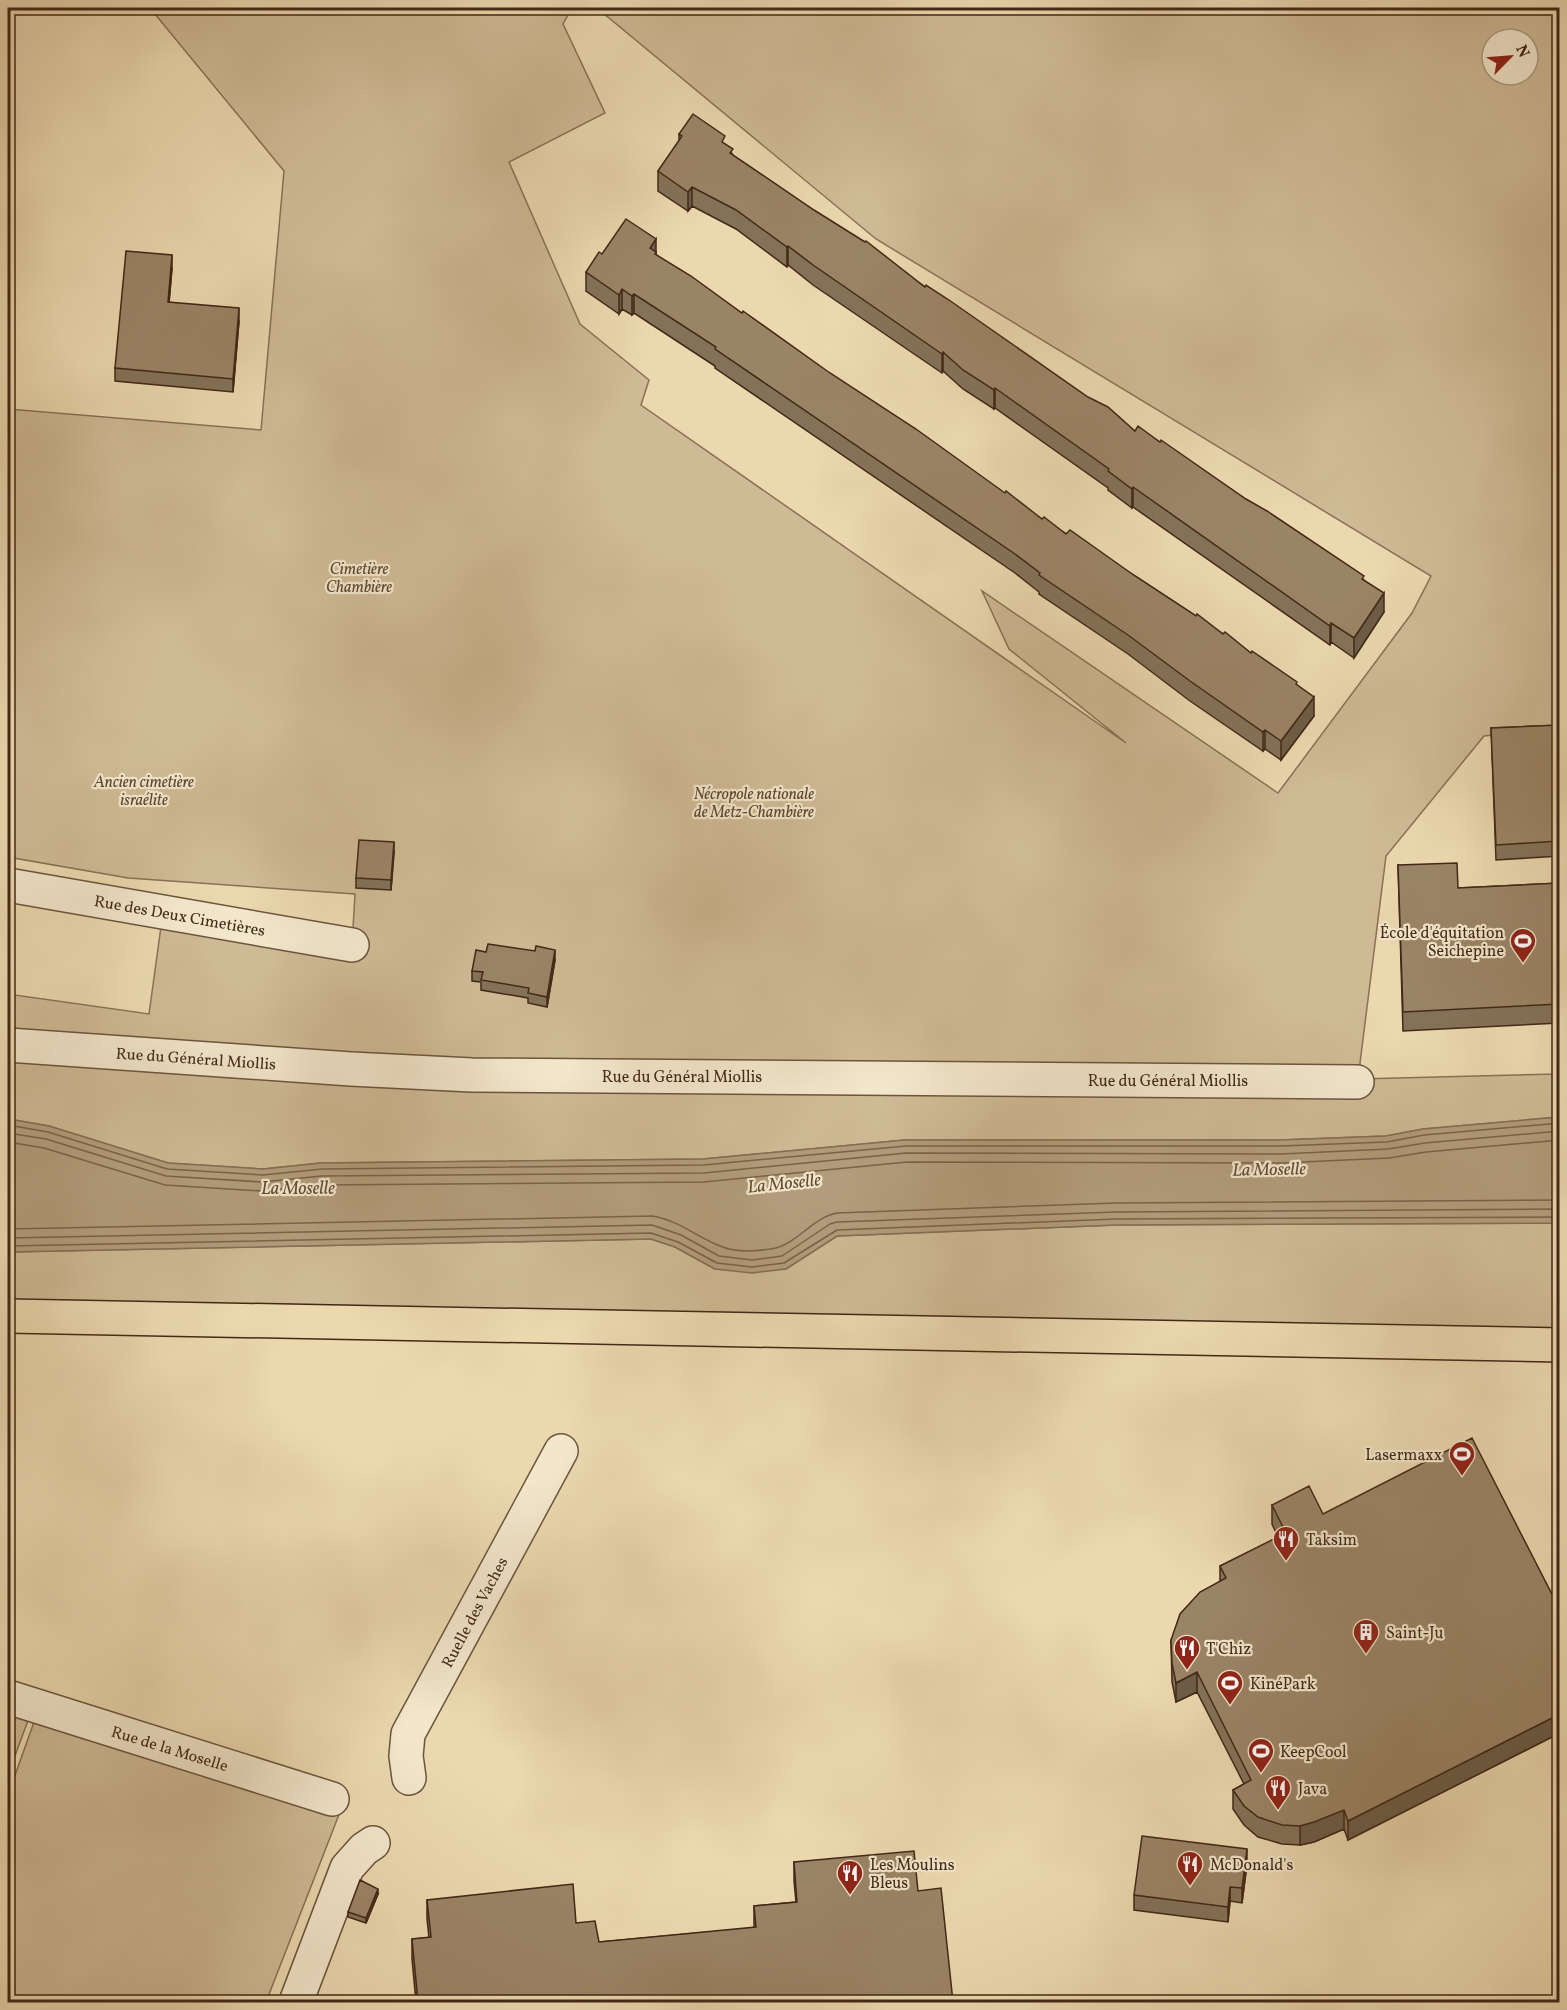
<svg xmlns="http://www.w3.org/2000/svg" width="1567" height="2010" font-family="Vollkorn,serif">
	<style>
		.green { fill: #ceba95; stroke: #887156; stroke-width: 1.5; fill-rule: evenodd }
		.water { fill: #b29c7b; stroke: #856e53; stroke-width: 1.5 }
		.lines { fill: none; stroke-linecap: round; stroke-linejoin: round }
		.shore { stroke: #7a6249; stroke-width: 1.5 }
		.minor-casing { stroke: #6c543d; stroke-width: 36 }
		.major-casing { stroke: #422817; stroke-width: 36 }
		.minor { stroke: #f2e6cb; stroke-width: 33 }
		.major { stroke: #ebd8af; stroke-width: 33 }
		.wall { fill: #847258; stroke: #422817; stroke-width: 1.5 }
		.shaded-wall { fill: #6c5c47; stroke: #422817; stroke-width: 1.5 }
		.building { fill: #9a8466; stroke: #422817; stroke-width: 1.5 }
		.labels { text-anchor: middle; stroke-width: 4.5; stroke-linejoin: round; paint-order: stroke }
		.park-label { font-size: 16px; font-style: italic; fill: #5e4530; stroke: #f2e6cb }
		.street-label { font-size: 16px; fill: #422817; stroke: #f2e6cb }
		.poi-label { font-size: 16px; fill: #422817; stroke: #f2e6cb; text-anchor: start }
		.water-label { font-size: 18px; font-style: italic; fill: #644b35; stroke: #f2e6cb }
	</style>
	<rect width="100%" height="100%" fill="#ebd8af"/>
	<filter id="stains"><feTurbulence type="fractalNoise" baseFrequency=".00333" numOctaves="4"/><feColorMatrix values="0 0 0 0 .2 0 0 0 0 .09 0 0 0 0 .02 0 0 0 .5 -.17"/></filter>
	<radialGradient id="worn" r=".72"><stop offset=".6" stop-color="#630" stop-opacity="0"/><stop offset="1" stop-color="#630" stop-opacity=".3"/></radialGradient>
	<path class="green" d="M 150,8 L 572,8 L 563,24 L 605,113 L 509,162 L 580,324 L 649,380 L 641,405 L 1126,743 L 1009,649 L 982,591 L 1278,793 L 1412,613 L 1431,576 L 876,239 L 597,8 L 1559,8 L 1559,728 L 1484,736 L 1386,856 L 1358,1079 L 1559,1074 L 1559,1117 L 1423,1129 L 1386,1136 L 1280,1140 L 905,1140 L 703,1159 L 321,1163 L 263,1169 L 168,1163 L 49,1126 L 8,1119 L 8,994 L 149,1014 L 163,912 L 352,945 L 355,894 L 128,878 L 8,857 L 8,409 L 261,430 L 284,171 ZM 1492,39 L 1528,39 L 1528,75 L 1492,75 Z
		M 1559,1223 L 1559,1345 L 8,1316 L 8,1252 L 651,1239 L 675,1247 L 715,1269 L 786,1269 L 837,1236 L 1116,1225 Z
		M 8,1708 L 30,1715 L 8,1775 Z
		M 39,1708 L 340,1812 L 266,2002 L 8,2002 L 8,1795 Z"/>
	<path class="water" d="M 1559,1117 L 1559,1223 L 1116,1225 L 837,1236 L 786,1269 L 752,1273 L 715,1269 L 675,1247 L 651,1239 L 8,1252 L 8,1119 L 49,1126 L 168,1163 L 263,1169 L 321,1163 L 703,1159 L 905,1140 L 1280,1140 L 1386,1136 L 1423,1129 Z"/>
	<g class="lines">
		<path class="shore" d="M 8,1125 L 48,1132 L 167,1169 L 263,1175 L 322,1169 L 704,1165 L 906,1146 L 1281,1146 L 1387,1142 L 1424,1135 L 1560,1123
			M 8,1133 L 46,1139 L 166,1176 L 262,1182 L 322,1176 L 704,1173 L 906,1153 L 1281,1154 L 1388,1149 L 1425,1143 L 1560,1131
			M 8,1142 L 44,1148 L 165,1185 L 262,1191 L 322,1185 L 704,1182 L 907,1162 L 1281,1163 L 1389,1158 L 1426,1152 L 1560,1140
			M 8,1229 L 652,1216 C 678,1220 697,1237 720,1246 C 736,1253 760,1251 776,1248 C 797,1243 814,1217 837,1213 L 1116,1203 L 1560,1200
			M 8,1238 L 652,1225 L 681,1235 L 719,1256 L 752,1260 L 782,1256 L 830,1224 L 837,1222 L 1116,1212 L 1560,1209
			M 8,1246 L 651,1233 L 678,1242 L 717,1263 L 752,1267 L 784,1263 L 837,1230 L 1116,1219 L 1560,1217"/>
		<g class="minor-casing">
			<path id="minor" d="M 8,885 L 352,945
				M 8,1045 L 351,1069 L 472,1075 L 1357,1082
				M 8,1697 L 332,1799
				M 409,1778 L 406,1756 L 408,1734 L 561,1451
				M 296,2002 L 347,1868 L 364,1849 L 373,1843"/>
		</g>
		<g class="major-casing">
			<path id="major" d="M 8,1316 L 1560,1345"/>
		</g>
		<use href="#minor" class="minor"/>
		<use href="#major" class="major"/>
	</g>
	<path class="wall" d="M 679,134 L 725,144 L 733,155 L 1135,431 L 1160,442 L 1364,580 L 1384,612 L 1354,658 L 1331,642 L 1330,645 L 1133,507 L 1132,508 L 1108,490 L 1108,488 L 995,408 L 994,409 L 963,389 L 943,371 L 942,373 L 813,285 L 788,265 L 787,267 L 736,229 L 692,206 L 688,211 L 658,191 L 658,171 L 679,141 Z
		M 656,252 L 656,255 L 1042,519 L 1135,576 L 1223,634 L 1297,685 L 1314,716 L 1281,760 L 1265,749 L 1263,751 L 1190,701 L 1128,654 L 1039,594 L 1039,592 L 1015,573 L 715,368 L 715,366 L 634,313 L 632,315 L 622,309 L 619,314 L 586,291 L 586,272 L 602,254 Z
		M 172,268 L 169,302 L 239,321 L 233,392 L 115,381 L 115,368 Z
		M 1560,725 L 1560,856 L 1496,860 L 1491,728 Z
		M 394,852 L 391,890 L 356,888 L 356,878 Z
		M 1398,865 L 1458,888 L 1560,883 L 1560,1023 L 1403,1031 Z
		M 555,960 L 547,1007 L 528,1003 L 528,998 L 481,990 L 481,982 L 472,981 L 472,971 Z
		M 1272,1505 L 1323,1514 L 1560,1610 L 1560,1733 L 1348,1840 L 1344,1829 L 1314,1842 L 1300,1845 L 1282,1844 L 1258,1837 L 1244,1825 L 1233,1809 L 1233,1790 L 1244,1784 L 1197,1692 L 1176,1702 L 1172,1682 L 1171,1640 L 1220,1581 L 1220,1566 L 1278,1537 L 1272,1524 Z
		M 794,1862 L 918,1891 L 953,2002 L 416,2002 L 412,1959 L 412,1939 L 429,1938 L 427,1919 L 427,1900 L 576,1923 L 599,1942 L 754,1928 L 754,1906 L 796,1902 L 794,1881 Z
		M 1247,1864 L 1242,1903 L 1230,1901 L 1228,1922 L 1134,1910 L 1134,1895 Z
		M 378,1894 L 366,1923 L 348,1917 L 348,1912 Z"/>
	<path class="shaded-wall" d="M 692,187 L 692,206 L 688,211 L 688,192 Z
		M 656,239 L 656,253 L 656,252 L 656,272 L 650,248 Z
		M 788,246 L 788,265 L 787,267 L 787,247 Z
		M 172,255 L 172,268 L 168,315 L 168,302 Z
		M 622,289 L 622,309 L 619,314 L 619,295 Z
		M 634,294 L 634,313 L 632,315 L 632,296 Z
		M 239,308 L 239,321 L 233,392 L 233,379 Z
		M 943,352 L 943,371 L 942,373 L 942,354 Z
		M 995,388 L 995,408 L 994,409 L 994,390 Z
		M 1133,487 L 1133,507 L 1132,508 L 1132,489 Z
		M 1384,593 L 1384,612 L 1354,658 L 1354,638 Z
		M 1331,623 L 1331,642 L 1330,645 L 1330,626 Z
		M 1314,697 L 1314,716 L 1281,760 L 1281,741 Z
		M 1265,730 L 1265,749 L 1263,751 L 1263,732 Z
		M 394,842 L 394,852 L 391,890 L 391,880 Z
		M 555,950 L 555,960 L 547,1007 L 547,997 Z
		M 1197,1672 L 1197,1692 L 1176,1702 L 1176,1683 Z
		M 1560,1714 L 1560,1733 L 1348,1840 L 1348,1821 Z
		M 1344,1810 L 1344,1829 L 1314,1842 L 1300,1845 L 1300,1826 Z
		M 1247,1849 L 1247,1864 L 1242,1903 L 1242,1888 Z
		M 1230,1887 L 1230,1901 L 1228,1922 L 1228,1907 Z
		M 378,1889 L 378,1894 L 366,1923 L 366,1918 Z"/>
	<path class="building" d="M 693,114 L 725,136 L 722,142 L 733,149 L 730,153 L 814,210 L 865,242 L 866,241 L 925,287 L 926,285 L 949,300 L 1088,397 L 1108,407 L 1135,431 L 1138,426 L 1160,442 L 1161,440 L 1246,499 L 1267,511 L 1364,576 L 1362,579 L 1384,593 L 1354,638 L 1331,623 L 1330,626 L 1133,487 L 1132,489 L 1108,471 L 1109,469 L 995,388 L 994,390 L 963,370 L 943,352 L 942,354 L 813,265 L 788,246 L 787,247 L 736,210 L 692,187 L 688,192 L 658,171 L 682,136 L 679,134 Z
		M 626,219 L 656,239 L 650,248 L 656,252 L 655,254 L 691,276 L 742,313 L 743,311 L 830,373 L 916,429 L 1005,493 L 1006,491 L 1042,519 L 1044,517 L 1066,534 L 1070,530 L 1135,576 L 1196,616 L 1197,614 L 1223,634 L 1225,632 L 1251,653 L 1252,651 L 1297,682 L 1296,684 L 1314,697 L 1281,741 L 1265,730 L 1263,732 L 1190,681 L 1128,635 L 1039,575 L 1040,573 L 1015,554 L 715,349 L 716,347 L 634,294 L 632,296 L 622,289 L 619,295 L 586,272 L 599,252 L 602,254 Z
		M 126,251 L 172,255 L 168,302 L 239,308 L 233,379 L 115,368 Z
		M 1560,725 L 1560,841 L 1496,845 L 1491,728 Z
		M 359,840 L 394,842 L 391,880 L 356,878 Z
		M 1457,863 L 1458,888 L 1560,883 L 1560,1004 L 1403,1012 L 1398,865 Z
		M 488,944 L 535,951 L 536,946 L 555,950 L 547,997 L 528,993 L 529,988 L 481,980 L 483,972 L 472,971 L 476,950 L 486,952 Z
		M 1472,1438 L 1560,1610 L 1560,1714 L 1348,1821 L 1344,1810 L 1314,1822 L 1300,1826 L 1282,1825 L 1258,1817 L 1244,1806 L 1233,1790 L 1251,1780 L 1197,1672 L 1176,1683 L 1172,1663 L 1171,1640 L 1180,1614 L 1200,1592 L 1226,1578 L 1220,1566 L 1286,1533 L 1272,1505 L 1309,1486 L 1323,1514 Z
		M 1142,1836 L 1247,1849 L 1242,1888 L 1230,1887 L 1228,1907 L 1134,1895 Z
		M 914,1851 L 918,1891 L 941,1888 L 953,2002 L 418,2002 L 412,1939 L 431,1937 L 427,1900 L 573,1884 L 576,1923 L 595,1921 L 599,1942 L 756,1927 L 754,1906 L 797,1902 L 794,1862 Z
		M 360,1880 L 378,1889 L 366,1918 L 348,1912 Z"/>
	<defs>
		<g id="stadium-pin" transform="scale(1.35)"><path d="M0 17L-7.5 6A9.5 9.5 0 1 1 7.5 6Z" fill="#8f2418" stroke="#f2e6cb"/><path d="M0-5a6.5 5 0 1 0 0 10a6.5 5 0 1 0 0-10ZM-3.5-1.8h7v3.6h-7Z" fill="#fff"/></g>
		<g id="restaurant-pin" transform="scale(1.35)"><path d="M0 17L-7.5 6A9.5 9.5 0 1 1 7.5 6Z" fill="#8f2418" stroke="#f2e6cb"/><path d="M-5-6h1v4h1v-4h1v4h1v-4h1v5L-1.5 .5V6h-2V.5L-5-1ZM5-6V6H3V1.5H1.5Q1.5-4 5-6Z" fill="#fff"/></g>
		<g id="building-pin" transform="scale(1.35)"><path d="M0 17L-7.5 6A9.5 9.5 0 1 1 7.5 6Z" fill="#8f2418" stroke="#f2e6cb"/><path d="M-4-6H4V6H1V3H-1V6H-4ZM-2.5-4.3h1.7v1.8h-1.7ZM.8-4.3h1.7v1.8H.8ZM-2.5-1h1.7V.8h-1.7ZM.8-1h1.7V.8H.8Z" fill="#fff"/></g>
	</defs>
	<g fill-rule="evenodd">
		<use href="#stadium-pin" x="1523" y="941"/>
		<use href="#stadium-pin" x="1462" y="1454"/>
		<use href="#restaurant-pin" x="1286" y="1539"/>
		<use href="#building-pin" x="1366" y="1632"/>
		<use href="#restaurant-pin" x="1187" y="1648"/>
		<use href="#stadium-pin" x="1230" y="1683"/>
		<use href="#stadium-pin" x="1261" y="1751"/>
		<use href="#restaurant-pin" x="1278" y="1788"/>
		<use href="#restaurant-pin" x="1190" y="1864"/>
		<use href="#restaurant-pin" x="850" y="1873"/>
	</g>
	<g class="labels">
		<g class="park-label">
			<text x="359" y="574">Cimetière<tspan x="359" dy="18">Chambière</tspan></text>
			<text x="144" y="787">Ancien cimetière<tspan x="144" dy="18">israélite</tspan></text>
			<text x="754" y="799">Nécropole nationale<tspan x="754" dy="18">de Metz-Chambière</tspan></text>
		</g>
		<g class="street-label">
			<text transform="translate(180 915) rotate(10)" y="6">Rue des Deux Cimetières</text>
			<text transform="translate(196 1058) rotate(4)" y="6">Rue du Général Miollis</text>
			<text x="682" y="1082">Rue du Général Miollis</text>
			<text x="1168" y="1086">Rue du Général Miollis</text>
			<text transform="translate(474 1612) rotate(-62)" y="6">Ruelle des Vaches</text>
			<text transform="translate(170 1748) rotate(17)" y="6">Rue de la Moselle</text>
		</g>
		<g class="poi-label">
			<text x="1504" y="938" text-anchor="end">École d'équitation<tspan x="1504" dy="18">Seichepine</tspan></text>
			<text x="1442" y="1460" text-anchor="end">Lasermaxx</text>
			<text x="1306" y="1545">Taksim</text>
			<text x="1386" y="1638">Saint-Ju</text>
			<text x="1206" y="1654">T'Chiz</text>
			<text x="1250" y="1689">KinéPark</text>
			<text x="1280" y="1757">KeepCool</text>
			<text x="1298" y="1794">Java</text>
			<text x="870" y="1870">Les Moulins<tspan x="870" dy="18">Bleus</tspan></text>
			<text x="1210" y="1870">McDonald's</text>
		</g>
		<g class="water-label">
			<text transform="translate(1269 1169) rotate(-1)" y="6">La Moselle</text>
			<text transform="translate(784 1183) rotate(-6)" y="6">La Moselle</text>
			<text x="298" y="1194">La Moselle</text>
		</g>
	</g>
	<rect width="1567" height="2010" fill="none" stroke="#ebd8af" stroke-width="30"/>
	<rect x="9" y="9" width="1549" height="1992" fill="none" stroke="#422817" stroke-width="3"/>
	<rect x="15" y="15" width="1537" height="1980" fill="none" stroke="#422817" stroke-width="1.5"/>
	<g transform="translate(1510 57) rotate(65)"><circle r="28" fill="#f2e6cb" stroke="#ac9a83" stroke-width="1.5"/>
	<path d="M0-4.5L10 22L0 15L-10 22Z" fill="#8f2418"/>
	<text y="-9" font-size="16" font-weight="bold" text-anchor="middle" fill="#422817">N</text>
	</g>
	<rect width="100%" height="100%" filter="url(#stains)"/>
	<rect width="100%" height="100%" fill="url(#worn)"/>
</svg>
